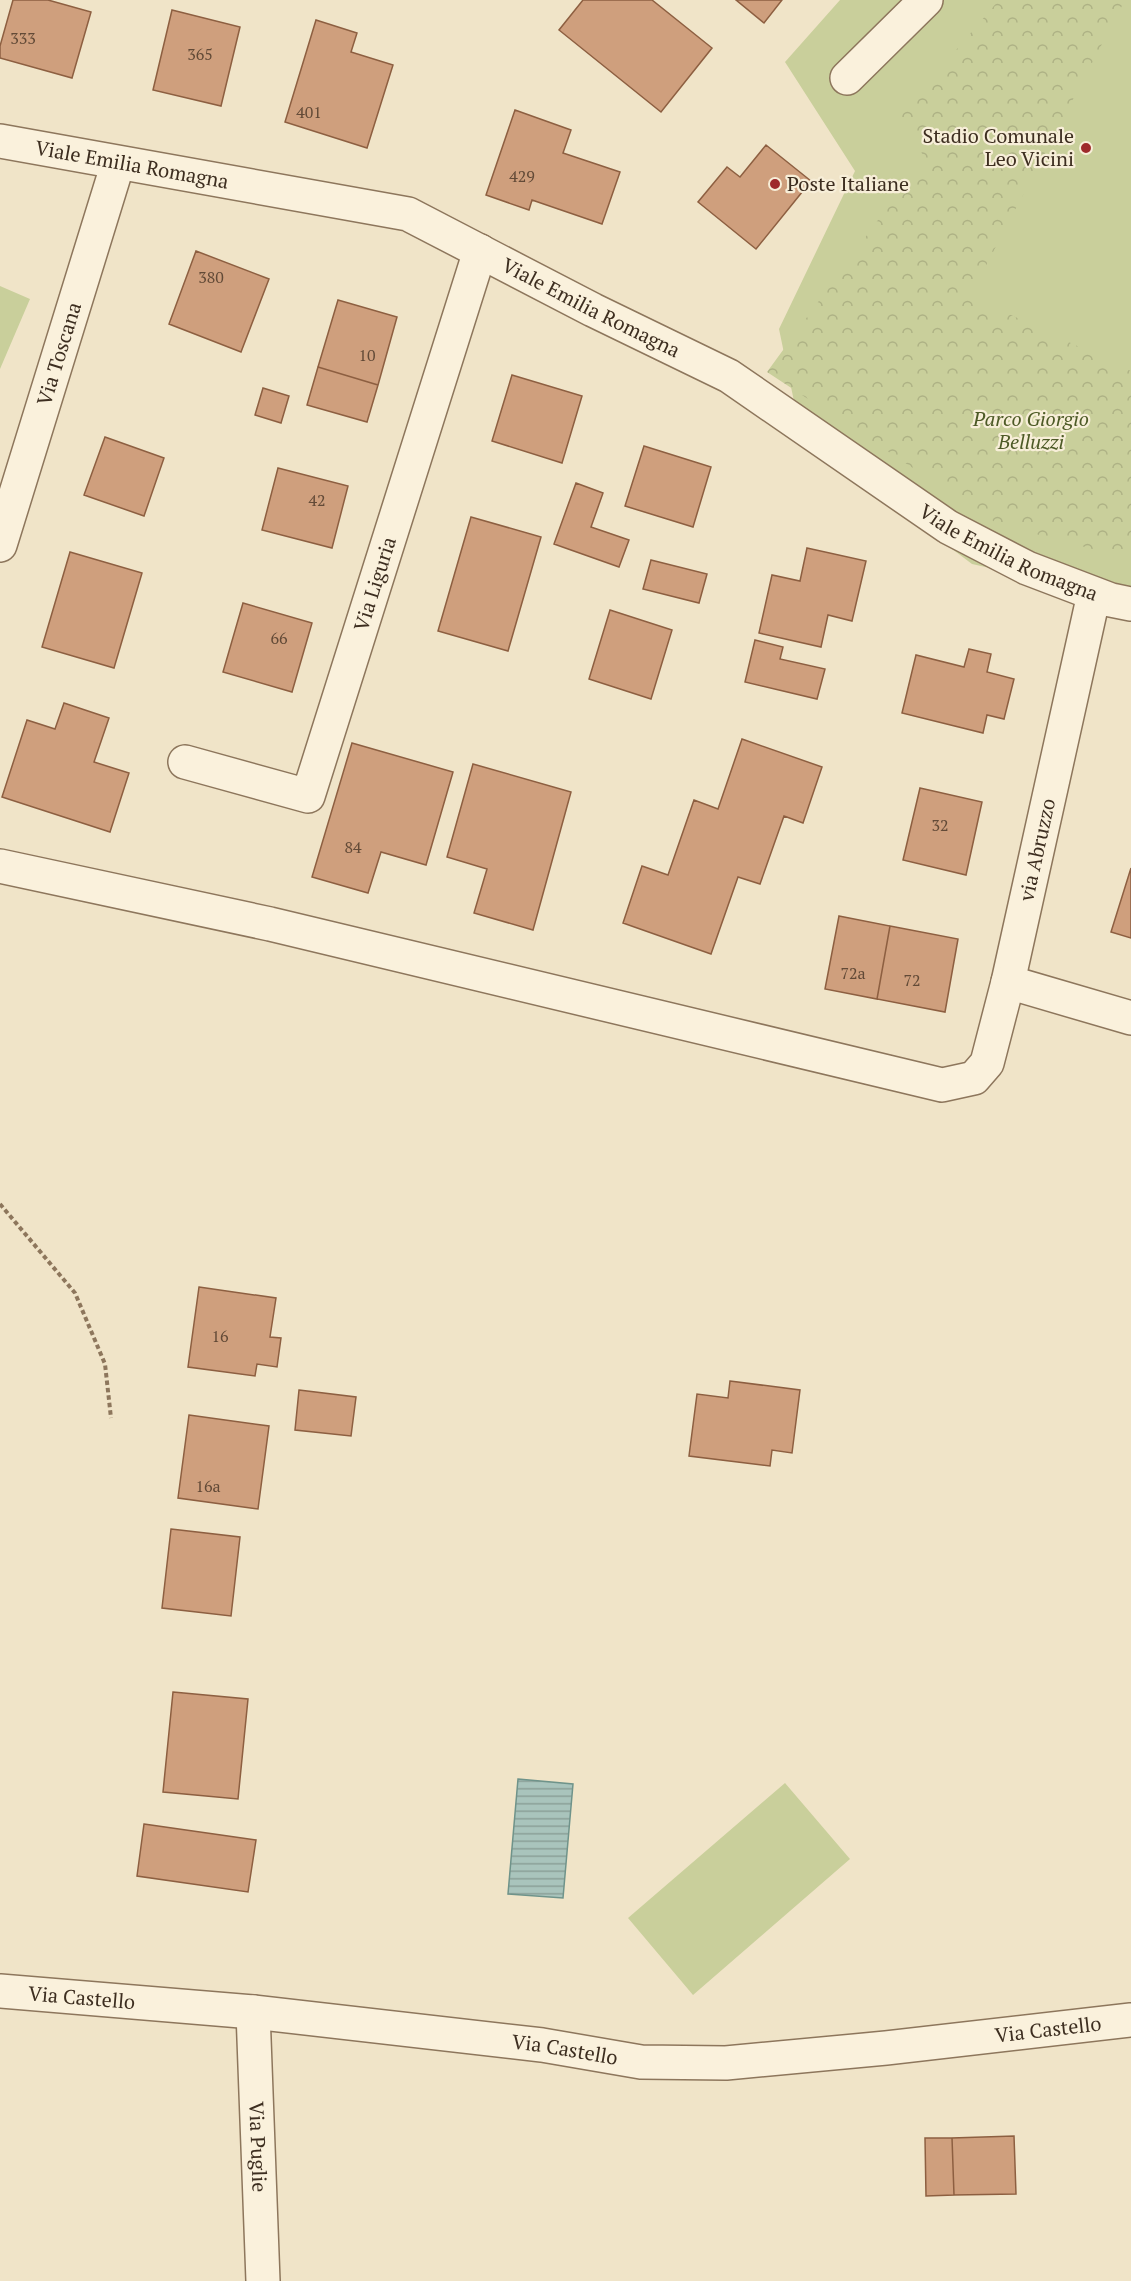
<svg xmlns="http://www.w3.org/2000/svg" width="1131" height="2281" font-family="'PT Serif',serif">
	<style>
		.green { fill: #c9cf9b }
		.park { fill: url(#park-crowns) }
		.water { fill: url(#water-rules); stroke: #6f938a; stroke-width: 1.5 }
		.building { fill: #cf9f7d; stroke: #8d5f41; stroke-width: 1.5 }
		.lines { fill: none; stroke-linecap: round; stroke-linejoin: round }
		.minor-casing { stroke: #8d765c; stroke-width: 36 }
		.path { stroke: #8d765c; stroke-width: 4; stroke-dasharray: 4.5 3; stroke-linecap: butt }
		.minor { stroke: #faf1dc; stroke-width: 33 }
		.poi-dot { fill: #9e2a2b; stroke: #f7eed8; stroke-width: 2 }
		.labels { text-anchor: middle; stroke-width: 4.5; stroke-linejoin: round; paint-order: stroke }
		.number-label { font-size: 16px; fill: #624a37 }
		.poi-label { font-size: 20px; fill: #3d2e20; stroke: #f7eed8; text-anchor: end }
		.street-label { font-size: 20px; fill: #3d2e20; stroke: #f7eed8 }
		.park-label { font-size: 20px; font-style: italic; fill: #4d5a26; stroke: #f7eed8 }
	</style>
	<defs>
		<pattern id="park-crowns" width="20" height="18" patternUnits="userSpaceOnUse" patternTransform="scale(1.5)"><rect width="20" height="18" fill="#c9cf9b"/><path d="M2 6a3 3 0 1 1 6 0M12 15a3 3 0 1 1 6 0" fill="none" stroke="#aeb285"/></pattern>
		<pattern id="water-rules" width="6" height="5" patternUnits="userSpaceOnUse" patternTransform="scale(1.5)"><rect width="6" height="5" fill="#a9c4bc"/><path d="M0 2.5h6" fill="none" stroke="#8ba098"/></pattern>
	</defs>
	<rect width="100%" height="100%" fill="#f0e4c8"/>
	<path class="green" d="M 840,0 L 1131,0 L 1131,592 L 1101,593 L 972,564 L 801,435 L 779,329 L 855,171 L 785,62 Z
		M 0,286 L 30,299 L 0,369 Z
		M 785,1783 L 850,1859 L 693,1995 L 628,1918 Z"/>
	<path class="park" d="M 999,0 L 1125,0 L 970,296 L 1131,371 L 1131,550 L 1096,550 L 998,524 L 767,372 L 924,157 L 900,115 Z"/>
	<path class="water" d="M 518,1779 L 573,1784 L 563,1898 L 508,1894 Z"/>
	<path class="building" d="M 13,0 L 48,0 L 91,12 L 72,78 L 0,58 L 0,46 Z
		M 583,0 L 652,0 L 712,48 L 661,112 L 559,30 Z
		M 736,0 L 782,0 L 764,23 Z
		M 172,10 L 240,27 L 221,106 L 153,90 Z
		M 316,20 L 357,33 L 351,52 L 393,65 L 367,148 L 285,122 Z
		M 515,110 L 571,130 L 563,153 L 620,172 L 602,224 L 532,200 L 529,210 L 486,195 Z
		M 766,145 L 811,181 L 756,249 L 698,202 L 727,167 L 740,177 Z
		M 196,251 L 269,279 L 241,352 L 169,324 Z
		M 338,300 L 397,317 L 378,385 L 318,367 Z
		M 318,367 L 378,385 L 367,422 L 307,405 Z
		M 512,375 L 582,396 L 562,463 L 492,441 Z
		M 263,388 L 289,396 L 281,423 L 255,415 Z
		M 105,437 L 164,458 L 144,516 L 84,495 Z
		M 644,446 L 711,467 L 693,527 L 625,506 Z
		M 278,468 L 348,486 L 332,548 L 262,530 Z
		M 576,483 L 603,493 L 591,527 L 629,540 L 619,567 L 554,544 Z
		M 471,517 L 541,537 L 508,651 L 438,631 Z
		M 807,548 L 866,561 L 852,621 L 828,615 L 821,647 L 759,633 L 772,575 L 800,581 Z
		M 70,552 L 142,573 L 114,668 L 42,647 Z
		M 651,560 L 707,574 L 699,603 L 643,589 Z
		M 243,603 L 312,623 L 292,692 L 223,672 Z
		M 610,610 L 672,630 L 651,699 L 589,679 Z
		M 755,640 L 783,647 L 780,659 L 825,669 L 817,699 L 745,682 Z
		M 969,649 L 991,654 L 987,672 L 1014,679 L 1004,719 L 987,715 L 983,733 L 902,713 L 916,655 L 964,667 Z
		M 64,703 L 109,718 L 94,762 L 129,773 L 110,832 L 2,797 L 27,720 L 55,729 Z
		M 742,739 L 822,767 L 803,823 L 784,816 L 760,884 L 738,877 L 711,954 L 623,923 L 642,866 L 668,875 L 694,800 L 718,809 Z
		M 352,743 L 453,772 L 426,865 L 381,852 L 368,893 L 312,877 Z
		M 473,764 L 571,792 L 533,930 L 474,913 L 487,869 L 447,857 Z
		M 920,788 L 982,802 L 966,875 L 903,860 Z
		M 1131,868 L 1131,938 L 1111,932 Z
		M 839,916 L 890,926 L 877,999 L 825,989 Z
		M 890,926 L 958,939 L 945,1012 L 877,999 Z
		M 199,1287 L 276,1298 L 270,1337 L 281,1338 L 277,1367 L 257,1364 L 255,1376 L 188,1367 Z
		M 730,1381 L 800,1390 L 792,1453 L 772,1450 L 770,1466 L 689,1456 L 697,1394 L 728,1398 Z
		M 299,1390 L 356,1397 L 351,1436 L 295,1430 Z
		M 189,1415 L 269,1426 L 258,1509 L 178,1498 Z
		M 171,1529 L 240,1537 L 231,1616 L 162,1608 Z
		M 173,1692 L 248,1699 L 238,1799 L 163,1792 Z
		M 144,1824 L 256,1840 L 248,1892 L 137,1876 Z
		M 1014,2136 L 1016,2194 L 954,2195 L 952,2138 Z
		M 925,2138 L 952,2138 L 954,2195 L 926,2196 Z"/>
	<g class="lines">
		<g class="minor-casing">
			<g id="minor">
				<path d="M 847,78 L 926,0"/>
				<path id="s1" d="M 0,141 L 408,214 L 593,310 L 729,376 L 948,527 L 1027,568 L 1111,600 L 1131,604"/>
				<path id="s2" d="M 0,545 L 118,163"/>
				<path id="s3" d="M 185,762 L 308,796 L 480,251"/>
				<path id="s4" d="M 0,866 L 270,924 L 942,1085 L 974,1078 L 987,1063 L 1008,982 L 1094,594"/>
				<path d="M 1008,982 L 1131,1018"/>
				<path id="s5" d="M 0,1991 L 253,2012 L 542,2045 L 641,2062 L 726,2063 L 886,2048 L 1131,2020"/>
				<path id="s6" d="M 253,2012 L 263,2281"/>
			</g>
		</g>
		<path class="path" d="M 0,1204 L 75,1293 L 105,1364 L 111,1418"/>
		<use href="#minor" class="minor"/>
	</g>
	<g class="poi-dot">
		<circle cx="1086" cy="148" r="6"/>
		<circle cx="775" cy="184" r="6"/>
	</g>
	<g class="labels">
		<g class="number-label">
			<text x="23" y="44">333</text>
			<text x="200" y="60">365</text>
			<text x="309" y="118">401</text>
			<text x="522" y="182">429</text>
			<text x="211" y="283">380</text>
			<text x="367" y="361">10</text>
			<text x="317" y="506">42</text>
			<text x="279" y="644">66</text>
			<text x="940" y="831">32</text>
			<text x="353" y="853">84</text>
			<text x="853" y="979">72a</text>
			<text x="912" y="986">72</text>
			<text x="220" y="1342">16</text>
			<text x="208" y="1492">16a</text>
		</g>
		<g class="poi-label">
			<text x="1074" y="143">Stadio Comunale<tspan x="1074" dy="23">Leo Vicini</tspan></text>
			<text x="787" y="191" text-anchor="start">Poste Italiane</text>
		</g>
		<g class="street-label">
			<text dy="7" stroke="none"><textPath href="#s1" startOffset="134">Viale Emilia Romagna</textPath></text>
			<text dy="7" stroke="none"><textPath href="#s1" startOffset="620">Viale Emilia Romagna</textPath></text>
			<text dy="7" stroke="none"><textPath href="#s2" startOffset="200">Via Toscana</textPath></text>
			<text dy="7" stroke="none"><textPath href="#s1" startOffset="1106">Viale Emilia Romagna</textPath></text>
			<text dy="7" stroke="none"><textPath href="#s3" startOffset="350">Via Liguria</textPath></text>
			<text dy="7" stroke="none"><textPath href="#s4" startOffset="1239">via Abruzzo</textPath></text>
			<text dy="7" stroke="none"><textPath href="#s5" startOffset="82">Via Castello</textPath></text>
			<text dy="7" stroke="none"><textPath href="#s5" startOffset="1054">Via Castello</textPath></text>
			<text dy="7" stroke="none"><textPath href="#s5" startOffset="568">Via Castello</textPath></text>
			<text dy="7" stroke="none"><textPath href="#s6" startOffset="135">Via Puglie</textPath></text>
		</g>
		<g class="park-label">
			<text x="1031" y="426">Parco Giorgio<tspan x="1031" dy="23">Belluzzi</tspan></text>
		</g>
	</g>
</svg>
